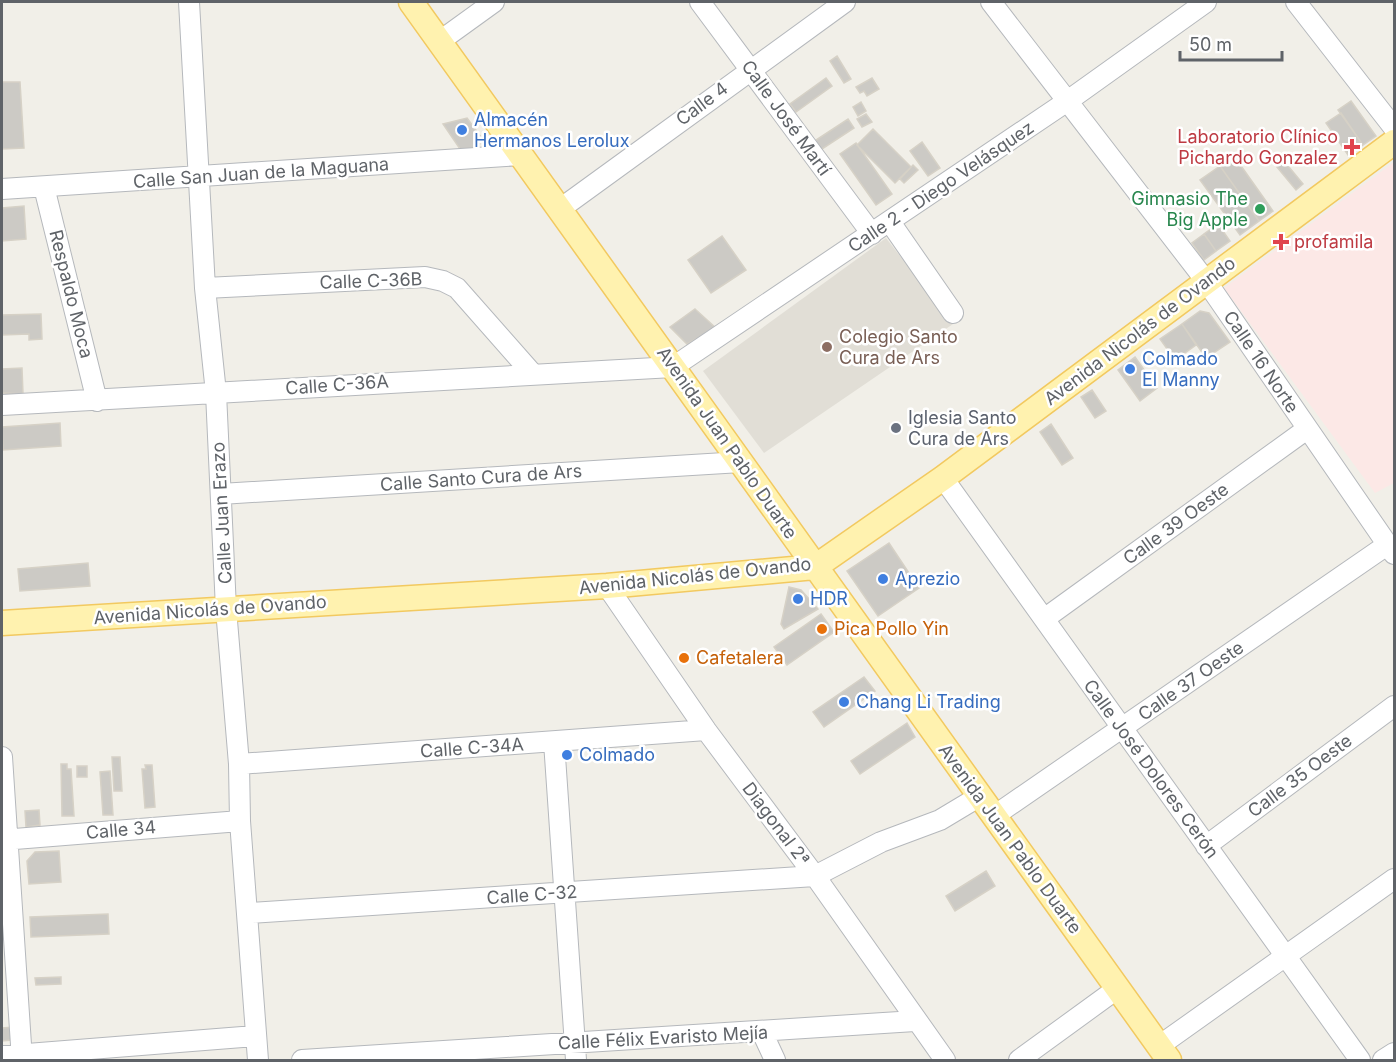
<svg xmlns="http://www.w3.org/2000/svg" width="1396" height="1062" font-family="Inter,sans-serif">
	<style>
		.education { fill: #e1ded6 }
		.medical { fill: #fce8e6 }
		.building { fill: #cccac5; stroke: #d6d1c6; stroke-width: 1.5 }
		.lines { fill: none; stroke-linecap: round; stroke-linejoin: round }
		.minor-casing { stroke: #b5b8bc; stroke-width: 22 }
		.major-casing { stroke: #f2c960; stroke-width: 27 }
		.minor { stroke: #fff; stroke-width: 20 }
		.major { stroke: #fff2af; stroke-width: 24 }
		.shop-dot { fill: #3f7fe0; stroke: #fff; stroke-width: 2 }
		.health-dot { fill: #e0444e; stroke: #fff; stroke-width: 2 }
		.leisure-dot { fill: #2e9e5b; stroke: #fff; stroke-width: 2 }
		.education-dot { fill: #8d6e63; stroke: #fff; stroke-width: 2 }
		.worship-dot { fill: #6b7280; stroke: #fff; stroke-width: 2 }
		.food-dot { fill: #e8710a; stroke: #fff; stroke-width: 2 }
		.labels { text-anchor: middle; stroke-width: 5; stroke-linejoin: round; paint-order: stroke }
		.street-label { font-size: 18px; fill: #5f6368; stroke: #fff }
		.shop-label { font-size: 18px; fill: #366cbe; stroke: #fff; text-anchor: start }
		.health-label { font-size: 18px; fill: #be3a42; stroke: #fff; text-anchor: end }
		.leisure-label { font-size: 18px; fill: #27864d; stroke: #fff; text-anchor: end }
		.education-label { font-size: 18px; fill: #785e54; stroke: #fff; text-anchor: start }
		.worship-label { font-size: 18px; fill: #5b616d; stroke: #fff; text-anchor: start }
		.food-label { font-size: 18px; fill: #c56008; stroke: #fff; text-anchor: start }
	</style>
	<rect width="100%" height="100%" fill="#f1efe8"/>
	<path class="education" d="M 886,238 L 953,324 L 764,453 L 703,371 Z"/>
	<path class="medical" d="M 1394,162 L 1394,483 L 1375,493 L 1224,288 Z"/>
	<path class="building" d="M 837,56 L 851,79 L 844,83 L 830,61 Z
		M 826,78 L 832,86 L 796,112 L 790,104 Z
		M 872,78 L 879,89 L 867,96 L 864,91 L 860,93 L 856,87 Z
		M 2,82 L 20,82 L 24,148 L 2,149 Z
		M 1351,101 L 1376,136 L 1363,145 L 1338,110 Z
		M 861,102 L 866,111 L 858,116 L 853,107 Z
		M 1341,113 L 1363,145 L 1348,155 L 1326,123 Z
		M 866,114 L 872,122 L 862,127 L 857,119 Z
		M 467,118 L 481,137 L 479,147 L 460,149 L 443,124 Z
		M 848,119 L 854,128 L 819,151 L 813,142 Z
		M 873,129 L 911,167 L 895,183 L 857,145 Z
		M 922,142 L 940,168 L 928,176 L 910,151 Z
		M 856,143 L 892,194 L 876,205 L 840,154 Z
		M 1234,156 L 1273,211 L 1259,221 L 1220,166 Z
		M 1284,161 L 1303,184 L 1296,190 L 1277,167 Z
		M 913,165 L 918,170 L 904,183 L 900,179 Z
		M 1220,166 L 1259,221 L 1240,235 L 1200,180 Z
		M 24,206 L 26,239 L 2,241 L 2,208 Z
		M 1218,224 L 1230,241 L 1216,251 L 1204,234 Z
		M 1204,234 L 1216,251 L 1204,260 L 1192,243 Z
		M 722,236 L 746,270 L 711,293 L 688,260 Z
		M 695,309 L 716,328 L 687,344 L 670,327 Z
		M 1200,311 L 1209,313 L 1230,342 L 1206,358 L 1182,324 Z
		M 41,314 L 42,339 L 29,340 L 29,334 L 2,335 L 2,315 Z
		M 1182,324 L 1196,345 L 1175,360 L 1160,339 Z
		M 1135,357 L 1157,388 L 1140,401 L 1118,370 Z
		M 22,368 L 23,394 L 2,393 L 2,369 Z
		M 1092,390 L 1106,411 L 1095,418 L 1081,397 Z
		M 60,423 L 61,446 L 3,450 L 2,427 Z
		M 1051,424 L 1073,458 L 1062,465 L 1040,432 Z
		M 889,543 L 919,588 L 878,616 L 847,571 Z
		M 88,563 L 90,586 L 20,591 L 18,569 Z
		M 789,587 L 801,590 L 818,609 L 784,629 L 781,624 Z
		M 821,614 L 834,632 L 787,665 L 774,647 Z
		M 864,677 L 875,691 L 824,727 L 813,712 Z
		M 907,723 L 915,737 L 860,774 L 851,761 Z
		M 112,757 L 120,757 L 122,791 L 114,791 Z
		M 61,764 L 67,764 L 67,769 L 71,769 L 74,816 L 62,816 Z
		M 145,765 L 152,765 L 155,807 L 145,808 L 142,769 L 146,769 Z
		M 77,766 L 87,766 L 87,777 L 77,777 Z
		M 110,771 L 113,815 L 103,815 L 100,772 Z
		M 39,810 L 40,825 L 26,827 L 25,811 Z
		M 59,851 L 61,882 L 29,884 L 27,861 L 35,852 Z
		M 986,871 L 995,886 L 955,911 L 946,896 Z
		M 108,914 L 109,934 L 31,937 L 30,917 Z
		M 61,977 L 61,984 L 36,985 L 35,978 Z
		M 14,1027 L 12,1040 L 2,1041 L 2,1028 Z"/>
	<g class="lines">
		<g class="minor-casing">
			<path id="minor" d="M 189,2 L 205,288 L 216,393 L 226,609 L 239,764 L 240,821 L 258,1060
				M 700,2 L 872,234
				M 991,2 L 1206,281 L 1394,554
				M 1296,2 L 1394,128
				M 440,41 L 494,2
				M 44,187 L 97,401
				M 2,189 L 521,155
				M 560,209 L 845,2
				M 890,222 L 953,313
				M 205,288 L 425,277 L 443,281 L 457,288 L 532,373
				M 2,405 L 673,367 L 1069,100 L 1206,2
				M 943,478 L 1360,1060
				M 221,494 L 741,462
				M 607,586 L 706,730 L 815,876 L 945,1060
				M 1044,619 L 1307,429
				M 554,742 L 576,1060
				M 2,757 L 22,1060
				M 239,764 L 706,730
				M 994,816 L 1387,545
				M 2,840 L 240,821
				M 1206,846 L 1394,706
				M 249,913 L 815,876 L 881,842 L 940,820 L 980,796
				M 762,1032 L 775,1060
				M 1159,1046 L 1394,879
				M 2,1056 L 255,1036
				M 302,1060 L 915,1021
				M 1019,1060 L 1118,988
				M 1383,1060 L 1394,1053"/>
		</g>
		<g class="major-casing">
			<path id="major" d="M 411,2 L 1169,1060
				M 2,623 L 607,586 L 815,567 L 943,478 L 1394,142"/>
		</g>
		<use href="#minor" class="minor"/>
		<use href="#major" class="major"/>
	</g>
	<g class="shop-dot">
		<circle cx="462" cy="130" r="6"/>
		<circle cx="1130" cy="369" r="6"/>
		<circle cx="883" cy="579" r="6"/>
		<circle cx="798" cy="599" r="6"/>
		<circle cx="844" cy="702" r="6"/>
		<circle cx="567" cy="755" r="6"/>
	</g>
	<g class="health-dot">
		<path d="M1349 138h6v6h6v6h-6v6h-6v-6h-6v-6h6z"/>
		<path d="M1278 233h6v6h6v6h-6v6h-6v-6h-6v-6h6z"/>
	</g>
	<circle class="leisure-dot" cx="1260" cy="209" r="6"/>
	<circle class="education-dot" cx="827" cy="347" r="6"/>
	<circle class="worship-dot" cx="896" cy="428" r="6"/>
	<g class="food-dot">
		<circle cx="822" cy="629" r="6"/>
		<circle cx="684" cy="658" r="6"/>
	</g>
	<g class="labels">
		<g class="street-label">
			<text transform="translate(702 104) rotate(-37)" y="6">Calle 4</text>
			<text transform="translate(786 118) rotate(54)" y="6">Calle José Martí</text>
			<text transform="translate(261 173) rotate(-4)" y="6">Calle San Juan de la Maguana</text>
			<text transform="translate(941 187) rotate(-34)" y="6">Calle 2 - Diego Velásquez</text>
			<text transform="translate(371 281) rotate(-2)" y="6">Calle C-36B</text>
			<text transform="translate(71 294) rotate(76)" y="6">Respaldo Moca</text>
			<text transform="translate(1140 331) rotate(-37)" y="6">Avenida Nicolás de Ovando</text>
			<text transform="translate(1261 362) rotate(56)" y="6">Calle 16 Norte</text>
			<text transform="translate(337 385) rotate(-4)" y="6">Calle C-36A</text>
			<text transform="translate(727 443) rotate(55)" y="6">Avenida Juan Pablo Duarte</text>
			<text transform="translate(481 478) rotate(-4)" y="6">Calle Santo Cura de Ars</text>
			<text transform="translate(222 513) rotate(-93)" y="6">Calle Juan Erazo</text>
			<text transform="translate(1176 524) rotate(-36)" y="6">Calle 39 Oeste</text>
			<text transform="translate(695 576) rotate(-6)" y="6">Avenida Nicolás de Ovando</text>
			<text transform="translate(210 610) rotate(-4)" y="6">Avenida Nicolás de Ovando</text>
			<text transform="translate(1191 681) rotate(-35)" y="6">Calle 37 Oeste</text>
			<text transform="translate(472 748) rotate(-4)" y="6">Calle C-34A</text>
			<text transform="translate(1151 769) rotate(54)" y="6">Calle José Dolores Cerón</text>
			<text transform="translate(1300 776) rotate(-37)" y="6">Calle 35 Oeste</text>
			<text transform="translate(776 824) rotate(53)" y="6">Diagonal 2ª</text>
			<text transform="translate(121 830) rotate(-5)" y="6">Calle 34</text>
			<text transform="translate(1010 839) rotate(54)" y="6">Avenida Juan Pablo Duarte</text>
			<text transform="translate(532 895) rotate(-4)" y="6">Calle C-32</text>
			<text transform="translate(663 1038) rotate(-3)" y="6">Calle Félix Evaristo Mejía</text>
		</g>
		<g class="shop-label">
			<text x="474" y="126">Almacén<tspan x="474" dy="21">Hermanos Lerolux</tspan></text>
			<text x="1142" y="365">Colmado<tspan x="1142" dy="21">El Manny</tspan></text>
			<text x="895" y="585">Aprezio</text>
			<text x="810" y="605">HDR</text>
			<text x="856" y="708">Chang Li Trading</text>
			<text x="579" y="761">Colmado</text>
		</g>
		<g class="health-label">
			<text x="1338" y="143">Laboratorio Clínico<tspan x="1338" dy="21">Pichardo Gonzalez</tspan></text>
			<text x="1294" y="248" text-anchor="start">profamila</text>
		</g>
		<g class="leisure-label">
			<text x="1248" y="205">Gimnasio The<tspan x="1248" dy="21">Big Apple</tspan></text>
		</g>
		<g class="education-label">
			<text x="839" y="343">Colegio Santo<tspan x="839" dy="21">Cura de Ars</tspan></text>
		</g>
		<g class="worship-label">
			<text x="908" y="424">Iglesia Santo<tspan x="908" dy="21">Cura de Ars</tspan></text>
		</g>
		<g class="food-label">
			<text x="834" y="635">Pica Pollo Yin</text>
			<text x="696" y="664">Cafetalera</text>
		</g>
	</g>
	<rect width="1396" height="1062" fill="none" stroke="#5f6368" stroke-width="6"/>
	<path d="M1180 51v9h102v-9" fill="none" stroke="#5f6368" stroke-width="3"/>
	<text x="1189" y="51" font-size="18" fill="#5f6368" stroke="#ffffff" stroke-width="4.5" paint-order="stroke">50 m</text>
</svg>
